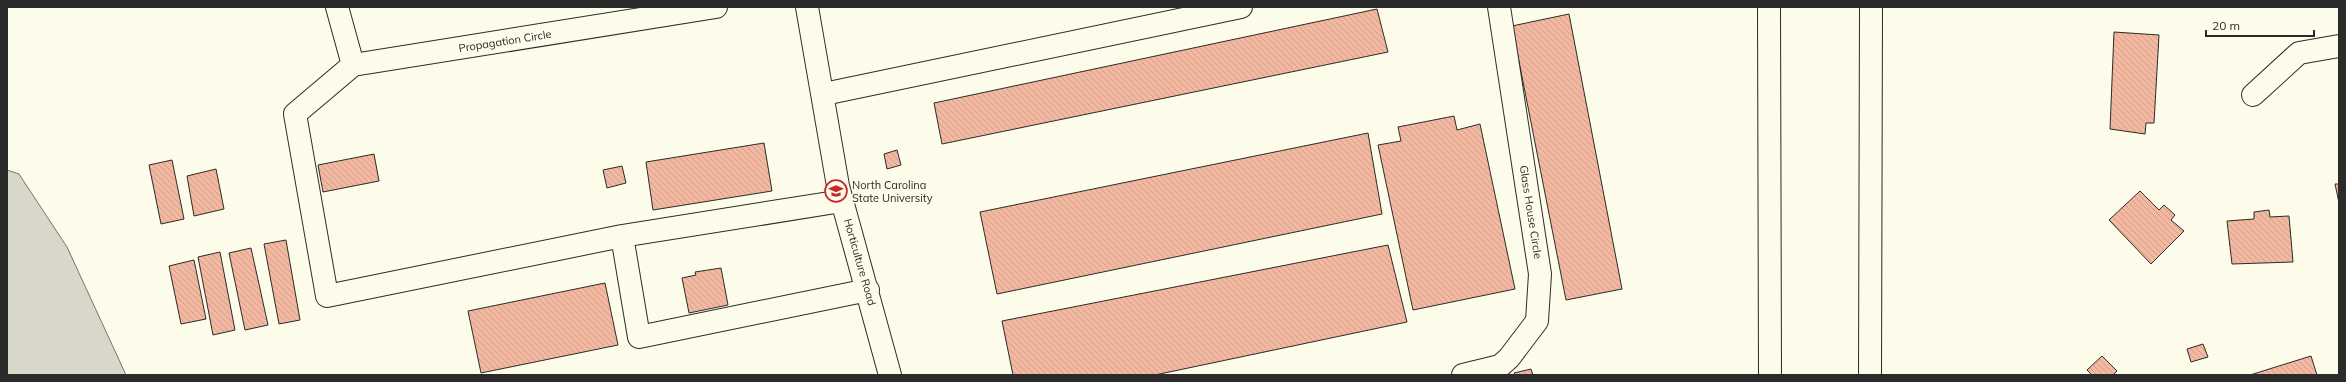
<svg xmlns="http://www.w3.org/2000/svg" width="2346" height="382" font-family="Mulish,sans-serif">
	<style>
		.water { fill: #d8d7c9; stroke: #74746e }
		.building { fill: url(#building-back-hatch); stroke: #2b2b2b }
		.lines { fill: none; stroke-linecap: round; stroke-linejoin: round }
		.minor-casing { stroke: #2b2b2b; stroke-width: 24 }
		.highway-casing { stroke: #2b2b2b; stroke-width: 24 }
		.minor { stroke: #fdfbea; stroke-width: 22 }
		.highway { stroke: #fdfbea; stroke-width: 22 }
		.labels { text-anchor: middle; stroke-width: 3; stroke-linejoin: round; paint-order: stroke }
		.street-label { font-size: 11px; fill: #2b2b2b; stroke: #fdfbea }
		.poi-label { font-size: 11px; fill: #2b2b2b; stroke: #fdfbea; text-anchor: start }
	</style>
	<defs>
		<pattern id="building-back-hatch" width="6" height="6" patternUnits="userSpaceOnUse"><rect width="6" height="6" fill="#f2b8a0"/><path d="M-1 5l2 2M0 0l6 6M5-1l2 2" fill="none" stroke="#d09e8a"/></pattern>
	</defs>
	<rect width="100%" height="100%" fill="#fdfbea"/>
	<path class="water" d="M 7,170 L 19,174 L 67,247 L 126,375 L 7,375 Z"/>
	<path class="building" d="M 1377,9 L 1388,52 L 942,144 L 934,103 Z
		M 1569,14 L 1622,289 L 1566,300 L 1512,26 Z
		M 2114,32 L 2159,35 L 2154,123 L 2146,123 L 2145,134 L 2110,129 Z
		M 1454,116 L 1457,130 L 1480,124 L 1515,289 L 1413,310 L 1378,145 L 1401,141 L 1398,127 Z
		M 1368,133 L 1382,214 L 997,294 L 980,212 Z
		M 764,143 L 772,191 L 653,210 L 646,162 Z
		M 897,150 L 901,165 L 887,169 L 884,154 Z
		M 374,154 L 379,181 L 323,192 L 318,165 Z
		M 172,160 L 184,219 L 161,224 L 149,165 Z
		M 622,166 L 626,183 L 607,188 L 603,170 Z
		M 216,169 L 224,209 L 194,216 L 187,176 Z
		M 2335,184 L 2339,184 L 2339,203 Z
		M 2140,191 L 2159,210 L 2164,205 L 2175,215 L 2171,220 L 2184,231 L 2151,264 L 2109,220 Z
		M 2269,210 L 2270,217 L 2289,216 L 2293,262 L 2232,264 L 2227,221 L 2254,219 L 2254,212 Z
		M 286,240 L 300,320 L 279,324 L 264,244 Z
		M 1388,245 L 1407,322 L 1155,375 L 1013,375 L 1002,321 Z
		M 251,248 L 268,325 L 245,330 L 229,253 Z
		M 220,252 L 235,330 L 213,335 L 198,257 Z
		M 194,260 L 206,319 L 181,324 L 169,266 Z
		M 721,268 L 728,305 L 689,313 L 682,278 L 696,275 L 695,272 Z
		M 605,283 L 618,345 L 481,373 L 468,311 Z
		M 2203,344 L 2208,357 L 2191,362 L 2187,349 Z
		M 2102,356 L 2117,371 L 2113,375 L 2092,375 L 2087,370 Z
		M 2311,356 L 2317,375 L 2250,375 Z
		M 1531,369 L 1533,375 L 1515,375 L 1514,373 Z"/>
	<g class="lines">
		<g class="minor-casing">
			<path id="minor" d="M 337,7 L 353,65 L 716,7
				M 807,7 L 838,186 L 890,375
				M 353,65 L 295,114 L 327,296 L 622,236 L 842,201
				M 824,94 L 1241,7
				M 2253,95 L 2299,53 L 2339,46
				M 622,236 L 639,337 L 868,290
				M 1463,375 L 1500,366 L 1509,358 L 1537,321 L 1540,274 L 1499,7"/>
		</g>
		<g class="highway-casing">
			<path id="highway" d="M 1769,7 L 1770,375
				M 1870,375 L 1871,7"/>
		</g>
		<use href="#minor" class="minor"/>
		<use href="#highway" class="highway"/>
	</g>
	<defs>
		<g id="university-ring" transform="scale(1.15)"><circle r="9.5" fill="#fdfbea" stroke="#c62828" stroke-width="1.5"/><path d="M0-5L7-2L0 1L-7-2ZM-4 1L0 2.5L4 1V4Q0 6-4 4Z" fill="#c62828"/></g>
	</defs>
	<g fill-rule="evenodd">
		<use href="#university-ring" x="836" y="191"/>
	</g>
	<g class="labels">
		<g class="street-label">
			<text transform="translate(505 41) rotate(-9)" y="4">Propagation Circle</text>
			<text transform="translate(1531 212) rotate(81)" y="4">Glass House Circle</text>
			<text transform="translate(860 262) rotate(74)" y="4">Horticulture Road</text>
		</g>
		<g class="poi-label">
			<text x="852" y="189">North Carolina<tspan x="852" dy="13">State University</tspan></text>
		</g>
	</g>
	<rect width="2346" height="382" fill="none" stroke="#2b2b2b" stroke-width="16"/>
	<path d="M2206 30v6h108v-6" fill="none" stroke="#2b2b2b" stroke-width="2"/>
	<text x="2212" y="30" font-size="12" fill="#2b2b2b" stroke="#fdfbea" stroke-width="3" paint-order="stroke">20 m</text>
</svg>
